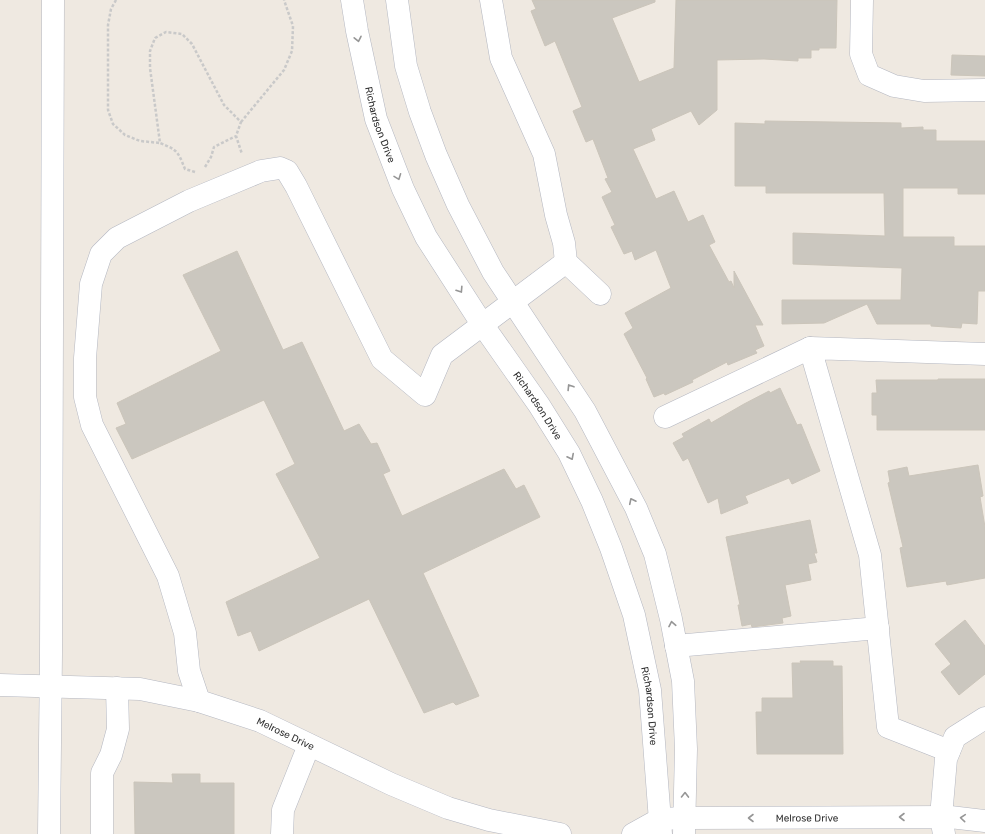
<svg xmlns="http://www.w3.org/2000/svg" width="985" height="834" font-family="Rubik,sans-serif">
	<style>
		.building { fill: #cbc7bf; stroke: #cbc5ba }
		.lines { fill: none; stroke-linecap: round; stroke-linejoin: round }
		.minor-casing { stroke: #b4b7c1; stroke-width: 23 }
		.path { stroke: #c9c9c9; stroke-width: 2.5; stroke-dasharray: 3 2; stroke-linecap: butt }
		.minor { stroke: #fff; stroke-width: 22 }
		.oneway { stroke: #969696 }
		.labels { text-anchor: middle; stroke-width: 3; stroke-linejoin: round; paint-order: stroke }
		.street-label { font-size: 10px; fill: #2e2e2e; stroke: #fff }
	</style>
	<rect width="100%" height="100%" fill="#efe9e1"/>
	<path class="building" d="M 532,0 L 655,0 L 655,2 L 612,18 L 639,82 L 674,68 L 676,0 L 837,0 L 836,48 L 819,48 L 819,50 L 811,50 L 811,58 L 798,58 L 798,61 L 764,59 L 717,60 L 717,110 L 699,125 L 691,111 L 651,129 L 655,140 L 633,149 L 656,199 L 674,191 L 688,222 L 703,215 L 715,242 L 709,245 L 729,282 L 731,281 L 734,288 L 734,271 L 763,325 L 755,325 L 764,346 L 755,350 L 757,353 L 728,365 L 727,362 L 692,380 L 693,382 L 665,395 L 664,393 L 654,397 L 646,379 L 647,378 L 624,334 L 633,328 L 625,313 L 671,288 L 656,250 L 635,260 L 632,251 L 624,254 L 611,227 L 615,225 L 602,197 L 612,192 L 605,179 L 608,178 L 593,139 L 586,142 L 573,111 L 582,107 L 555,41 L 545,46 L 531,11 L 536,9 Z
		M 952,55 L 985,56 L 985,76 L 951,75 Z
		M 765,121 L 901,123 L 901,128 L 923,127 L 923,130 L 936,130 L 936,141 L 985,141 L 985,194 L 958,194 L 958,188 L 903,188 L 903,237 L 954,237 L 954,246 L 985,246 L 985,291 L 978,291 L 977,324 L 962,323 L 961,328 L 931,326 L 931,324 L 877,324 L 867,304 L 824,323 L 782,324 L 782,300 L 901,300 L 902,268 L 793,264 L 793,233 L 885,236 L 884,193 L 766,193 L 766,186 L 735,186 L 735,123 L 765,124 Z
		M 237,251 L 283,350 L 302,342 L 344,431 L 359,424 L 371,444 L 377,443 L 390,471 L 383,474 L 402,516 L 504,469 L 516,489 L 524,485 L 540,517 L 423,573 L 479,696 L 456,705 L 453,702 L 424,713 L 369,599 L 259,651 L 251,631 L 238,636 L 226,602 L 320,558 L 276,474 L 295,464 L 264,400 L 132,459 L 116,428 L 126,424 L 117,403 L 221,351 L 183,275 Z
		M 938,379 L 985,379 L 985,430 L 877,430 L 877,415 L 872,415 L 872,393 L 877,393 L 876,380 L 938,380 Z
		M 780,388 L 797,425 L 801,424 L 820,471 L 792,484 L 789,478 L 745,496 L 748,503 L 721,514 L 718,498 L 708,503 L 688,458 L 683,461 L 673,443 L 684,437 L 682,434 L 709,419 L 711,423 L 744,404 L 769,391 L 770,393 Z
		M 978,465 L 983,496 L 980,497 L 985,527 L 985,578 L 947,585 L 946,581 L 907,587 L 900,548 L 903,547 L 888,483 L 890,482 L 888,471 L 907,467 L 909,476 Z
		M 810,520 L 817,553 L 814,553 L 817,562 L 808,564 L 811,580 L 785,585 L 791,616 L 782,618 L 783,623 L 752,627 L 751,624 L 742,626 L 738,605 L 740,605 L 726,537 Z
		M 965,620 L 985,646 L 985,674 L 959,695 L 941,672 L 951,664 L 935,644 Z
		M 800,661 L 833,661 L 833,666 L 842,666 L 843,754 L 757,754 L 756,712 L 762,712 L 762,698 L 793,698 L 792,663 L 801,663 Z
		M 172,774 L 200,774 L 200,783 L 234,783 L 234,834 L 135,834 L 134,782 L 173,783 Z"/>
	<g class="lines">
		<g class="minor-casing">
			<g id="minor">
				<path id="s1" d="M 352,0 L 357,31 L 376,119 L 403,189 L 426,237 L 482,324 L 539,405 L 569,453 L 592,501 L 611,548 L 634,615 L 650,690 L 661,834"/>
				<path d="M 397,0 L 406,66 L 420,112 L 436,155 L 458,205 L 493,272 L 585,411 L 636,508 L 655,554 L 671,619 L 683,681 L 686,749 L 684,834"/>
				<path d="M 491,0 L 501,58 L 544,154 L 556,215 L 564,243 L 566,262 L 600,294"/>
				<path d="M 862,0 L 861,54 L 869,75 L 894,86 L 924,91 L 985,90"/>
				<path d="M 665,417 L 810,348"/>
				<path d="M 676,646 L 878,628"/>
				<path id="s2" d="M 0,685 L 140,689 L 199,701 L 260,721 L 391,784 L 448,808 L 489,820 L 560,834"/>
				<path d="M 199,701 L 189,671 L 185,633 L 168,576 L 92,425 L 85,397 L 85,358 L 91,284 L 101,254 L 117,238 L 189,201 L 261,171 L 280,168 L 287,171 L 296,186 L 382,359 L 425,395 L 442,355 L 566,262"/>
				<path d="M 949,751 L 888,727 L 870,555 L 810,348 L 985,354"/>
				<path d="M 49,834 L 51,654 L 53,0"/>
				<path d="M 102,834 L 102,773 L 111,755 L 118,729 L 117,688"/>
				<path d="M 282,834 L 283,810 L 309,745"/>
				<path id="s3" d="M 633,834 L 660,819 L 685,818 L 950,817 L 985,821"/>
				<path d="M 944,834 L 941,817 L 946,759 L 955,737 L 985,718"/>
			</g>
		</g>
		<path class="path" d="M 116,0 L 111,9 L 108,25 L 108,110 L 113,124 L 125,135 L 140,141 L 160,143
			M 241,122 L 284,70 L 292,51 L 293,26 L 284,0
			M 205,167 L 211,157 L 214,147 L 236,136
			M 195,172 L 185,169 C 178,152 178,150 160,143 L 150,68 L 150,51 L 155,38 L 166,32 L 182,34 L 192,44 L 224,105 L 241,122 L 236,136 L 242,154"/>
		<use href="#minor" class="minor"/>
	</g>
	<defs><path id="oneway-chevron" d="M-2-3.5L2.5 0L-2 3.5" fill="none" stroke-width="1.6" stroke-linecap="round" stroke-linejoin="round"/></defs>
	<g class="oneway">
		<use href="#oneway-chevron" transform="translate(358 39) rotate(78)"/>
		<use href="#oneway-chevron" transform="translate(398 177) rotate(69)"/>
		<use href="#oneway-chevron" transform="translate(460 290) rotate(57)"/>
		<use href="#oneway-chevron" transform="translate(570 387) rotate(-122)"/>
		<use href="#oneway-chevron" transform="translate(571 457) rotate(63)"/>
		<use href="#oneway-chevron" transform="translate(632 501) rotate(-116)"/>
		<use href="#oneway-chevron" transform="translate(672 624) rotate(-101)"/>
		<use href="#oneway-chevron" transform="translate(685 795) rotate(-89)"/>
		<use href="#oneway-chevron" transform="translate(902 817) rotate(180)"/>
		<use href="#oneway-chevron" transform="translate(751 818) rotate(180)"/>
		<use href="#oneway-chevron" transform="translate(963 818) rotate(-175)"/>
	</g>
	<g class="labels">
		<g class="street-label">
			<text dy="4" stroke="none"><textPath href="#s1" startOffset="128">Richardson Drive</textPath></text>
			<text dy="4" stroke="none"><textPath href="#s1" startOffset="452">Richardson Drive</textPath></text>
			<text dy="4" stroke="none"><textPath href="#s1" startOffset="776">Richardson Drive</textPath></text>
			<text dy="4" stroke="none"><textPath href="#s2" startOffset="293">Melrose Drive</textPath></text>
			<text dy="4" stroke="none"><textPath href="#s3" startOffset="178">Melrose Drive</textPath></text>
		</g>
	</g>
</svg>
